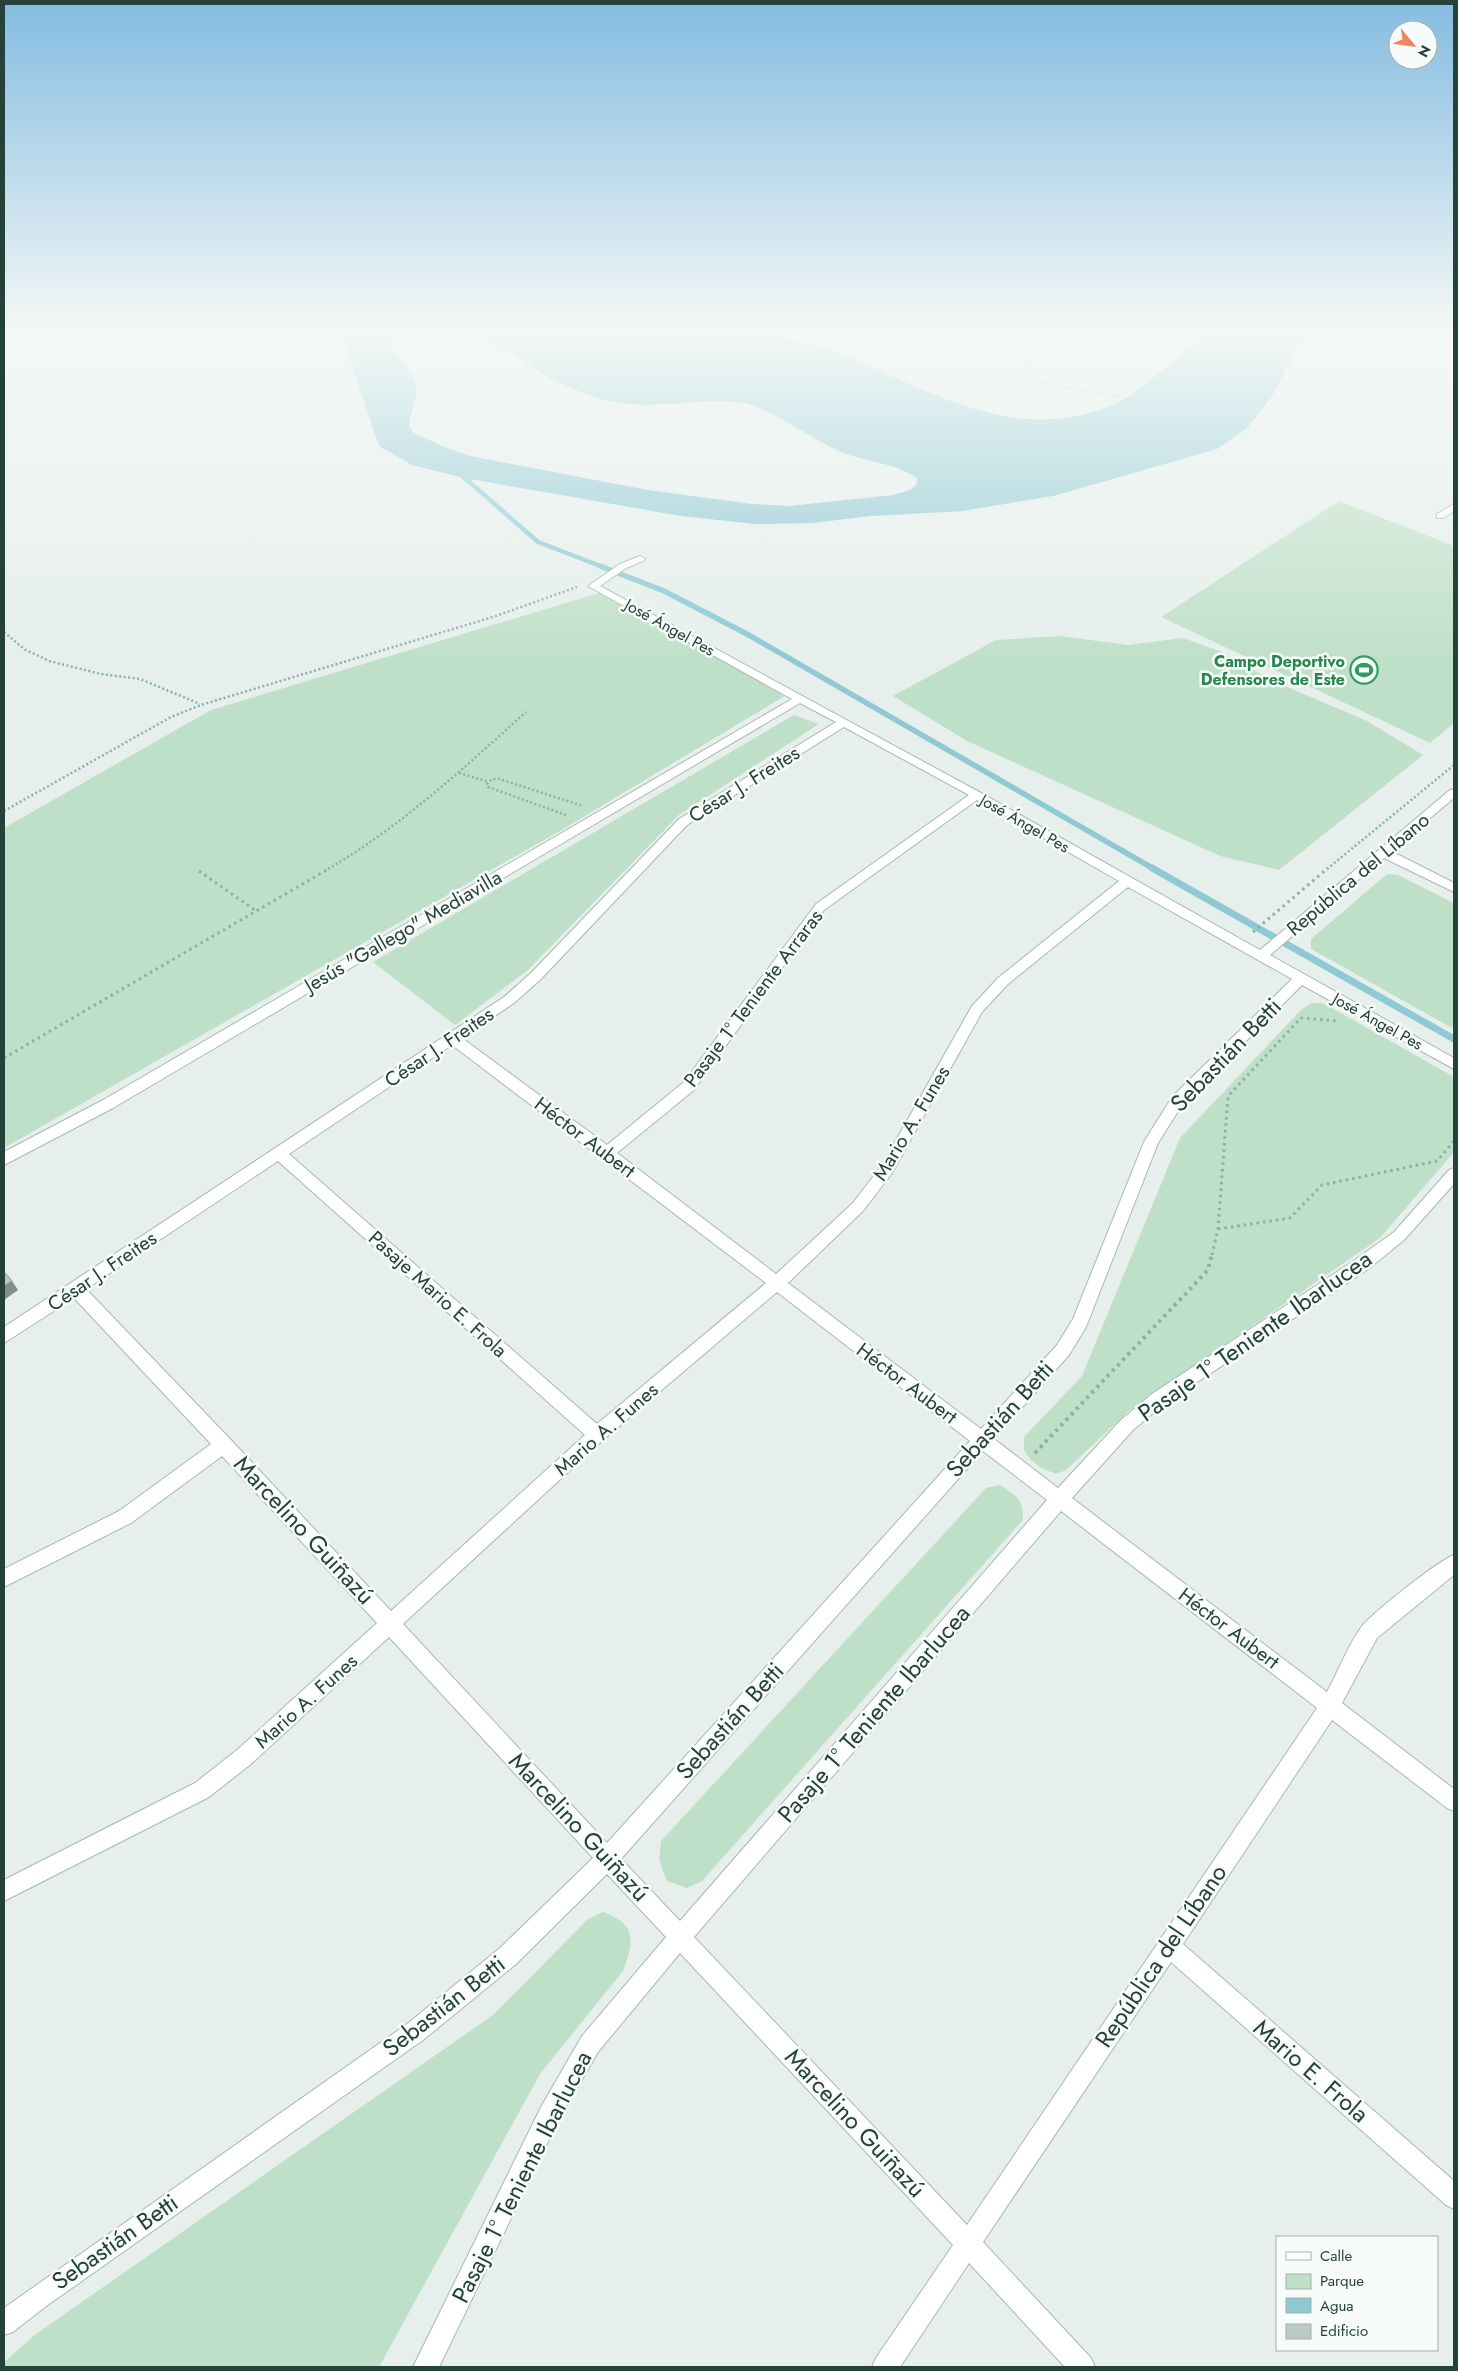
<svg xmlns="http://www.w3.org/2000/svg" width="1458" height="2371" font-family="Jost,sans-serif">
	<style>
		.green { fill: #bfe0c8 }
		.water { fill: #8ec9d4 }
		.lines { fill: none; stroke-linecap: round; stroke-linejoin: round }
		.stream-far2 { stroke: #8ec9d4; stroke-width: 4.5 }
		.stream-far1 { stroke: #8ec9d4; stroke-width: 5.5 }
		.stream { stroke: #8ec9d4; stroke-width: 7 }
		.minor-casing { stroke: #a8b8b2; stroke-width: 2 }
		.path-far3 { stroke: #86b3a5; stroke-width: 2; stroke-dasharray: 1 2; stroke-linecap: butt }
		.path-far2 { stroke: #86b3a5; stroke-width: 2.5; stroke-dasharray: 2 2.5; stroke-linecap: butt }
		.path-far1 { stroke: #86b3a5; stroke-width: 3; stroke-dasharray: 2.5 4; stroke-linecap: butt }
		.path { stroke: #86b3a5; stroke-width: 4; stroke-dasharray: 3 4.5; stroke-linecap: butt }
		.minor { fill: #fff; fill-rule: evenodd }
		.shaded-wall { fill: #838d89 }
		.building { fill: #bbcac4; stroke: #838d89 }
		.labels { text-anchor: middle; stroke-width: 5; stroke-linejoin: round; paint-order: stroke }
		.far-street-label { font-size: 16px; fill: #24423a; stroke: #f7fbf9 }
		.far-leisure-label { font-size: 16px; font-weight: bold; fill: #27864d; stroke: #f7fbf9; text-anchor: end }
		.street-label { font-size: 20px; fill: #24423a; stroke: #f7fbf9 }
		.near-street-label { font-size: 24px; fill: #24423a; stroke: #f7fbf9 }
	</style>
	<rect width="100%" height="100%" fill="#e6efeb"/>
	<path class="green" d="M 1339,501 L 1454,546 L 1454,723 L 1430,743 L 1161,617 Z
		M 599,593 L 785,696 L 565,828 L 4,1148 L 4,828 L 211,710 Z
		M 1060,636 L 1128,645 L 1183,638 L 1222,652 L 1273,681 L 1367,721 L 1423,755 L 1279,870 L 1220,856 L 967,741 L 893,696 L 996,640 Z
		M 794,715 L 819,724 L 679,815 L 528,970 L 455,1025 L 373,962 Z
		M 1387,874 L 1398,875 L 1454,903 L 1454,1029 L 1311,949 L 1311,939 Z
		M 1311,1003 L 1321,1003 L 1330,1007 L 1454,1077 L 1454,1152 L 1380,1238 L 1130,1410 L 1066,1470 L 1056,1474 L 1041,1468 L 1030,1459 L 1024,1450 L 1024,1437 L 1082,1376 L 1180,1138 L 1301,1010 Z
		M 999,1485 C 1017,1495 1023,1499 1023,1520 L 702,1881 L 687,1888 L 667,1881 L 659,1860 L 661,1841 L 986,1488 Z
		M 603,1912 C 637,1924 634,1942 623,1971 L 540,2074 L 379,2367 L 4,2367 L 4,2362 L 36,2334 L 493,2015 L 587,1920 Z"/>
	<path class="water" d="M 340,330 L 400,330 L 393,334 L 389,341 C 396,358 415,368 416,388 C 417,400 410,413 409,426 L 414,433 L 442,446 L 470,456 L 648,490 L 752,504 L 789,506 L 893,495 L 910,490 L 917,484 L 917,478 C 894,462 864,462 839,451 C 813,440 768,407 744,403 C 696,396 649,413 602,399 C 586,394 567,387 552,379 C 536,370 521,358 504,349 C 482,338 456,332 431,330 L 735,330 C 773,335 810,341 845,356 C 937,393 1022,450 1123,400 C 1132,395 1141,386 1150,380 C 1170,365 1191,348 1207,330 L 1307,330 L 1271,398 L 1247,428 L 1217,449 L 1053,496 L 963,511 L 871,516 L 812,523 L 755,524 L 681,516 L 464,478 L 412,465 L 379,446 Z"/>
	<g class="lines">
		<path class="stream-far2" d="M 458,472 L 538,542 L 603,567"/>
		<path class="stream-far1" d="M 600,566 L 664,591 L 747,634 L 1154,869"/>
		<path class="stream" d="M 1152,868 L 1454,1039"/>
		<g class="minor-casing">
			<path id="minor" d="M 1454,504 L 1454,511 L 1443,518 L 1437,518 L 1437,514 Z
				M 640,556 L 645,559 L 643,561 L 626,568 L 600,586 L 981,793 L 1260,950 L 1450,790 L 1454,789 L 1454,798 L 1391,851 L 1454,883 L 1454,892 L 1384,858 L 1270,955 L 1454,1058 L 1454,1069 L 1302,985 L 1182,1105 L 1158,1143 L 1086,1327 L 1069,1355 L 994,1439 L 1058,1488 L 1121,1420 L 1152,1394 L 1355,1260 L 1394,1232 L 1449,1170 L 1454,1168 L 1454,1184 L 1404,1240 L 1367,1270 L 1164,1404 L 1133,1430 L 1072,1498 L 1327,1692 C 1337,1674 1351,1639 1363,1625 C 1374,1612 1439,1560 1454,1555 L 1454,1575 L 1377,1638 L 1342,1703 L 1454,1789 L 1454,1811 L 1447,1808 L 1332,1720 L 1183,1944 L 1454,2181 L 1454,2209 L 1446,2205 L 1171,1962 L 983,2242 L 1091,2358 L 1095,2367 L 1065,2367 L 969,2263 L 900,2367 L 872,2367 L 876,2358 L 953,2245 L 680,1953 L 598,2052 L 557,2123 L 439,2367 L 413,2367 L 541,2107 L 582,2036 L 666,1937 L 607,1874 L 516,1964 L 423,2040 L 45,2307 L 13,2332 L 4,2335 L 4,2308 L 407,2024 L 500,1948 L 593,1858 L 389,1637 L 251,1764 L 209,1797 L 4,1901 L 4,1880 L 195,1783 L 237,1750 L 377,1623 L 222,1456 L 131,1523 L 4,1587 L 4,1569 L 119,1511 L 211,1444 L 74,1298 L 4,1343 L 4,1327 L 504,997 L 531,973 L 679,819 L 836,722 L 800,703 L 113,1108 L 4,1165 L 4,1152 L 103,1100 L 792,699 L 588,586 L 620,564 ZM 844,727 L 969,795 L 816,904 L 684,1082 L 607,1145 L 462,1038 L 514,1003 L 541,979 L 687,825 ZM 977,800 L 1119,881 L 998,978 L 972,1006 L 882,1165 L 853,1203 L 776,1274 L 617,1153 L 694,1090 L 824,910 ZM 1128,887 L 1292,979 L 1172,1097 L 1144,1142 L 1073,1319 L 1057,1345 L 981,1429 L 788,1283 L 863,1211 L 892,1173 L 982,1012 L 1008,984 ZM 452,1045 L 766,1283 L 597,1424 L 289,1154 ZM 278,1161 L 585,1435 L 391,1611 L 230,1439 L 86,1289 ZM 777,1292 L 970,1441 L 607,1843 L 403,1624 L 603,1440 ZM 983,1451 L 1047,1500 L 680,1921 L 621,1859 ZM 1061,1511 L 1317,1708 L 967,2225 L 694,1937 Z"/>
		</g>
		<path class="path-far3" d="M 994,330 L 1019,351 L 1039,382 L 1143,402"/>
		<path class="path-far2" d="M 4,632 L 24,649 L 49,661 L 101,674 L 140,679 L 200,704
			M 459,773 L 489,782
			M 4,811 L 171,717 L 201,705 L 496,616 L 577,587
			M 566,815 L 488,787 L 487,784 L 492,779 L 499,779 L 583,806
			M 328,869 C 400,827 464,768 526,712
			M 1327,869 L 1454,765"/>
		<path class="path-far1" d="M 199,871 L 256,911
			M 1253,932 L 1328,868
			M 4,1058 L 330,868
			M 1218,1229 L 1290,1218 L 1322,1185 L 1437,1161 L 1454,1141
			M 1212,1255 L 1218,1229 L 1228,1096 L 1301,1018 L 1337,1021"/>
		<path class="path" d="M 1035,1453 L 1208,1270 L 1212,1253"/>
		<use href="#minor" class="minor"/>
	</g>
	<path class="shaded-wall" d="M 12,1281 L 18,1290 L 4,1300 L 4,1286 Z"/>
	<path class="building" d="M 4,1272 L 12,1281 L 4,1286 Z"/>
	<linearGradient id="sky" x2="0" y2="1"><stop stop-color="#84bce0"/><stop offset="0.5" stop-color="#f4f8f6"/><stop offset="1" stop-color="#f4f8f6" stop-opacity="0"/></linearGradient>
	<rect width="1458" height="662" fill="url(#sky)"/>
	<defs>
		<g id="stadium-ring" transform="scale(1.4375)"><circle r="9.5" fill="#f7fbf9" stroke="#2e9e5b" stroke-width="1.5"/><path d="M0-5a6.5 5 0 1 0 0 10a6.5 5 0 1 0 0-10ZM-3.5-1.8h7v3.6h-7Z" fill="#2e9e5b"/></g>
	</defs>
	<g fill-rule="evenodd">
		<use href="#stadium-ring" x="1364" y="670"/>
	</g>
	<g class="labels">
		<g class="far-street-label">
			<text transform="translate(670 627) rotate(29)" y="6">José Ángel Pes</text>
			<text transform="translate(1025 823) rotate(30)" y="6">José Ángel Pes</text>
			<text transform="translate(1378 1021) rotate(29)" y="6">José Ángel Pes</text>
		</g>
		<g class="far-leisure-label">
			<text x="1345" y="667">Campo Deportivo<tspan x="1345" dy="18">Defensores de Este</tspan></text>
		</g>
		<g class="street-label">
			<text transform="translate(744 784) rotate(-32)" y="7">César J. Freites</text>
			<text transform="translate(1358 874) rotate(-40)" y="7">República del Líbano</text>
			<text transform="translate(403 931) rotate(-30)" y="7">Jesús "Gallego" Mediavilla</text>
			<text transform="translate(753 998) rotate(-53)" y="7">Pasaje 1º Teniente Arraras</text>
			<text transform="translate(439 1047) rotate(-34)" y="7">César J. Freites</text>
			<text transform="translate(911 1123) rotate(-59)" y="7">Mario A. Funes</text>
			<text transform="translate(585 1137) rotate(37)" y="7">Héctor Aubert</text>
			<text transform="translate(102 1271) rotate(-34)" y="7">César J. Freites</text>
			<text transform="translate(438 1294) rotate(42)" y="7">Pasaje Mario E. Frola</text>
			<text transform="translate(907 1383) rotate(37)" y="7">Héctor Aubert</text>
			<text transform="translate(606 1429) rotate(-41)" y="7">Mario A. Funes</text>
			<text transform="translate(1229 1628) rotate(37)" y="7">Héctor Aubert</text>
			<text transform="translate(306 1701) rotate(-42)" y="7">Mario A. Funes</text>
		</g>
		<g class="near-street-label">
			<text transform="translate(1226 1055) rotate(-46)" y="8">Sebastián Betti</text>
			<text transform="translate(1255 1336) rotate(-35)" y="8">Pasaje 1º Teniente Ibarlucea</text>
			<text transform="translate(1000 1419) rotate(-48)" y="8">Sebastián Betti</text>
			<text transform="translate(304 1530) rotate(47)" y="8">Marcelino Guiñazú</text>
			<text transform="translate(874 1714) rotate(-49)" y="8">Pasaje 1º Teniente Ibarlucea</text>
			<text transform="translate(730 1721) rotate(-48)" y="8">Sebastián Betti</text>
			<text transform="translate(579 1827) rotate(47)" y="8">Marcelino Guiñazú</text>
			<text transform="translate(1161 1956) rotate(-56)" y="8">República del Líbano</text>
			<text transform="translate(444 2006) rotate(-38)" y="8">Sebastián Betti</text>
			<text transform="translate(1311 2071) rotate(41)" y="8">Mario E. Frola</text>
			<text transform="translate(855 2123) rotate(47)" y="8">Marcelino Guiñazú</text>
			<text transform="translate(522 2177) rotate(-63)" y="8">Pasaje 1º Teniente Ibarlucea</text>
			<text transform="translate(115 2242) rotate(-35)" y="8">Sebastián Betti</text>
		</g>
	</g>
	<rect width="1458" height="2371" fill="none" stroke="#24423a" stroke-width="10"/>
	<rect x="1276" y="2236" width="162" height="115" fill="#f7fbf9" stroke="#a3b1ad"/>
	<rect x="1286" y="2252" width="25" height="8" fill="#ffffff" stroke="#a3b1ad"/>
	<text x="1320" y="2261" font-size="15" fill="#24423a">Calle</text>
	<rect x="1286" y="2274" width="25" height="15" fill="#bfe0c8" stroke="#a3b1ad"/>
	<text x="1320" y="2286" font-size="15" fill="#24423a">Parque</text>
	<rect x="1286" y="2298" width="25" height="15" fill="#8ec9d4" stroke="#a3b1ad"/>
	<text x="1320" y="2311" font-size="15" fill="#24423a">Agua</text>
	<rect x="1286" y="2324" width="25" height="15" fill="#bbcac4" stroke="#a3b1ad"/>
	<text x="1320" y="2336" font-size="15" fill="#24423a">Edificio</text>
	<g transform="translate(1413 45) rotate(119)"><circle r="24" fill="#f7fbf9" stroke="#a3b1ad"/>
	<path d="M0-4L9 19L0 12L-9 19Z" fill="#f4845f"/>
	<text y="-8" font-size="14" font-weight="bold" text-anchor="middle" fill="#24423a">N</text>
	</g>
</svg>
